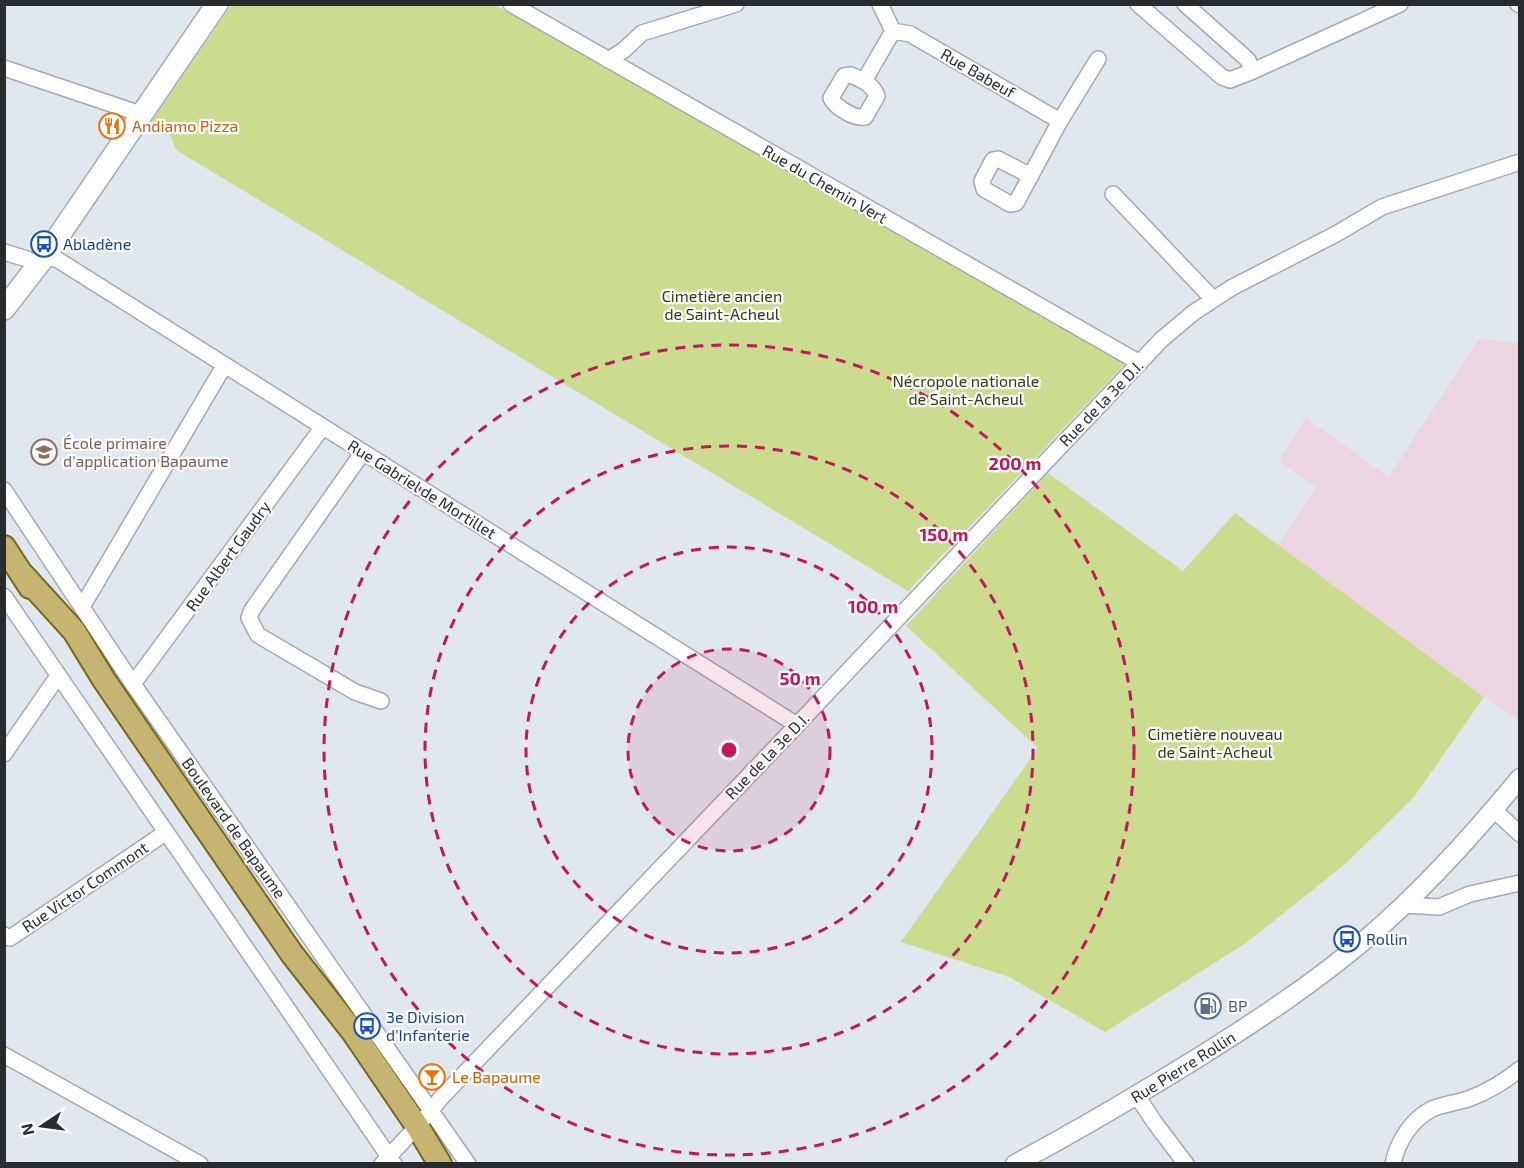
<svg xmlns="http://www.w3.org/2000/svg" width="1524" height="1168" font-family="'Exo 2',sans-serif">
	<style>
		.education { fill: #ecd5e0 }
		.green { fill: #ccdc8e }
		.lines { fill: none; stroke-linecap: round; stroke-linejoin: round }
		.minor-casing { stroke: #a2a9b1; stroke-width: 18 }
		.tertiary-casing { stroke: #a2a9b1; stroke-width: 21 }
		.secondary-casing { stroke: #a2a9b1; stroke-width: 24 }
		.primary-casing { stroke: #76651b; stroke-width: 26 }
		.minor { stroke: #fff; stroke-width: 15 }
		.tertiary { stroke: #fff; stroke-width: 18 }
		.secondary { stroke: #fff; stroke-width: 21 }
		.primary { stroke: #c6b570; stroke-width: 22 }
		.ring { fill: none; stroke: #c2185b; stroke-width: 3; stroke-dasharray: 10 8 }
		.labels { text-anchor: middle; stroke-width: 4.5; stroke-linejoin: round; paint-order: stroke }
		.street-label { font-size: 16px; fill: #292c2e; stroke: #fff }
		.food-label { font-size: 16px; fill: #c56008; stroke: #fff; text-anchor: start }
		.transit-label { font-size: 16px; fill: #164399; stroke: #fff; text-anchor: start }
		.park-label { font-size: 16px; fill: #333a11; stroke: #fff }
		.education-label { font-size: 16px; fill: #785e54; stroke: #fff; text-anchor: start }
		.service-label { font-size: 16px; fill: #4e5e75; stroke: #fff; text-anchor: start }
		.centre { fill: #c2185b; stroke: #fff; stroke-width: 3 }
		.ring-label { font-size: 18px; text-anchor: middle; font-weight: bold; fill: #c2185b; stroke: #fff; stroke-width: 4.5; stroke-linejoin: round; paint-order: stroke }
	</style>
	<rect width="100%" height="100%" fill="#e0e7ef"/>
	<path class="education" d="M 1479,339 L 1519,343 L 1519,720 L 1484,697 L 1278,545 L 1316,488 L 1279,461 L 1306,418 L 1389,477 Z"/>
	<path class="green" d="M 232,4 L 495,5 L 1125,364 L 908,591 L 176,150 L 171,136 L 152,121 Z
		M 1048,473 L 1183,571 L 1235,513 L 1484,697 L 1414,797 L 1344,865 L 1246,943 L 1105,1032 L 1009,977 L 901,942 L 1038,748 L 906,626 Z"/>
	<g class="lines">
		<g class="minor-casing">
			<path id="minor" d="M 511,4 L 1140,363
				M 880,4 L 893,31 L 910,34 L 1060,121
				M 1138,4 L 1222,77 L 1230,80 L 1253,71
				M 1185,4 L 1248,60 L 1253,71 L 1400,4
				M 1518,4 L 1520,5
				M 608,60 L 624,50 L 642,33 L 736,4
				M 4,68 L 132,111 L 139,116
				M 851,75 C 861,80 873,84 877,96 L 865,117 C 854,119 835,107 831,98 L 844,76 Z
				M 864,81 L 893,31
				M 1031,176 L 998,159 L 993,160 L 982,181 L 984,189 L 1010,204 L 1016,203 L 1060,121 L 1098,59
				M 1113,194 L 1213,299
				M 4,252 L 27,259 L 38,266
				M 45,256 L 58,260 L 797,725
				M 363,452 L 252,610 L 249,618 L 258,635 L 355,692 L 381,701
				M 4,490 L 133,684 L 468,1164
				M 4,596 L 394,1164
				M 82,607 L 224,366
				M 133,684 L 322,428
				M 4,754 L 58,676
				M 1494,810 L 1520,834
				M 1403,905 L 1439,907 L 1470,894 L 1520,883
				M 4,935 L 10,938 L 165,833
				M 4,1055 L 200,1164
				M 1137,1096 L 1155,1123 L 1186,1164
				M 382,1164 L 431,1111 L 440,1099 L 797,725 L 1161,340 L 1193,313 L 1231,288 L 1336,234 L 1382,207 L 1520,162
				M 1393,1164 C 1397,1142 1412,1119 1432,1109 C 1444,1104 1456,1103 1468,1099 C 1487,1092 1504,1082 1520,1069"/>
		</g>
		<g class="tertiary-casing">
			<path id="tertiary" d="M 1015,1164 C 1077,1131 1136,1096 1196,1059 C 1255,1022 1313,984 1366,939 C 1423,891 1473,835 1520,778"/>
		</g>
		<g class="secondary-casing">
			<path id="secondary" d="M 4,309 L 45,256 L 217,4"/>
		</g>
		<g class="primary-casing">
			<path id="primary" d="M 4,547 L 30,587
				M 23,575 L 74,631 L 104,680 L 292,954 L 353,1032 L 417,1126 L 440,1164"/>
		</g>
		<use href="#minor" class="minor"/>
		<use href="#tertiary" class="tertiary"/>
		<use href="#secondary" class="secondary"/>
		<use href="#primary" class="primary"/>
	</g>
	<circle cx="729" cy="750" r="101" fill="#c2185b" fill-opacity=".12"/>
	<g class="ring">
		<circle cx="729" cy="750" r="101"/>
		<circle cx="729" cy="750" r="203"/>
		<circle cx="729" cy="750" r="304"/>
		<circle cx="729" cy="750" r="405"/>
	</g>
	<defs>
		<g id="restaurant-ring" transform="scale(1.35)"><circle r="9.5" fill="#fff" stroke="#e8710a" stroke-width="1.5"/><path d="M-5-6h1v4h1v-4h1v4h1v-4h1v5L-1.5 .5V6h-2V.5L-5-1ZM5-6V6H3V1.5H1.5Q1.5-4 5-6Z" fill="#e8710a"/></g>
		<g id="bus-ring" transform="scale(1.35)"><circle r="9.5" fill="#fff" stroke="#1a4fb4" stroke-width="1.5"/><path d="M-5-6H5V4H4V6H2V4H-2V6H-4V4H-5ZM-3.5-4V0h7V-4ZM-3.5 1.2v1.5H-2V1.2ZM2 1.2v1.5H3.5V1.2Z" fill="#1a4fb4"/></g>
		<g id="school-ring" transform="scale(1.35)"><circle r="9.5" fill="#fff" stroke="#8d6e63" stroke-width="1.5"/><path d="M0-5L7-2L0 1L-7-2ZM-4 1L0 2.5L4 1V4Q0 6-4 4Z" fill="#8d6e63"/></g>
		<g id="fuel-ring" transform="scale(1.35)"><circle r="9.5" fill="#fff" stroke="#5c6f8a" stroke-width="1.5"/><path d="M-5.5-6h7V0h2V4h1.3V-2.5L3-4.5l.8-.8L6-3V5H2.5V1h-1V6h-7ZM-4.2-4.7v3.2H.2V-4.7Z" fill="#5c6f8a"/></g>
		<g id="bar-ring" transform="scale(1.35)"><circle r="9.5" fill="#fff" stroke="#e8710a" stroke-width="1.5"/><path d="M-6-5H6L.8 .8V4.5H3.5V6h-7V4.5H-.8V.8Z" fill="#e8710a"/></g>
	</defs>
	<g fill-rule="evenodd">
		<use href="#restaurant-ring" x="112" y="126"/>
		<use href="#bus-ring" x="44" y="244"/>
		<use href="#school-ring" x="44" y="452"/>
		<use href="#bus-ring" x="1347" y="939"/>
		<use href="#fuel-ring" x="1208" y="1006"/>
		<use href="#bus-ring" x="367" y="1026"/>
		<use href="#bar-ring" x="432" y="1077"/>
	</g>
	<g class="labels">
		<g class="street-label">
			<text transform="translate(978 73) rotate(30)" y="6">Rue Babeuf</text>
			<text transform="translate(825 184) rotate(30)" y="6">Rue du Chemin Vert</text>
			<text transform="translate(1101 403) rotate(-46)" y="6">Rue de la 3e D.I.</text>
			<text transform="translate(422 489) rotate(32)" y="6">Rue Gabriel de Mortillet</text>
			<text transform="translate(228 556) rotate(-54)" y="6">Rue Albert Gaudry</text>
			<text transform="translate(767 756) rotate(-46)" y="6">Rue de la 3e D.I.</text>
			<text transform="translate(234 828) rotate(55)" y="6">Boulevard de Bapaume</text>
			<text transform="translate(85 887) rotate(-34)" y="6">Rue Victor Commont</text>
			<text transform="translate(1183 1067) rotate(-32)" y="6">Rue Pierre Rollin</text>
		</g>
		<g class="food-label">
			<text x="132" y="132">Andiamo Pizza</text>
			<text x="452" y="1083">Le Bapaume</text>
		</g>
		<g class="transit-label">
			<text x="63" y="250">Abladène</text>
			<text x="1366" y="945">Rollin</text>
			<text x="386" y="1023">3e Division<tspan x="386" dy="18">d'Infanterie</tspan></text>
		</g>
		<g class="park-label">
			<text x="722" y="302">Cimetière ancien<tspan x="722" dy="18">de Saint-Acheul</tspan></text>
			<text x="966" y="387">Nécropole nationale<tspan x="966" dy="18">de Saint-Acheul</tspan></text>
			<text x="1215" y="740">Cimetière nouveau<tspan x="1215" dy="18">de Saint-Acheul</tspan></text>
		</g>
		<g class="education-label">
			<text x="63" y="449">École primaire<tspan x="63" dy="18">d'application Bapaume</tspan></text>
		</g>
		<g class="service-label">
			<text x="1228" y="1012">BP</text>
		</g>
	</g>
	<circle cx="729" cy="750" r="9" class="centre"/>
	<g class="ring-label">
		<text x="1015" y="470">200 m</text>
		<text x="944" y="541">150 m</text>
		<text x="873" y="613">100 m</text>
		<text x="800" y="685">50 m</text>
	</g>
	<rect width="1524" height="1168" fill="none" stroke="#292c2e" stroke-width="12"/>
	<g transform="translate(42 1126) rotate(257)" stroke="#ffffff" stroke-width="4.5" paint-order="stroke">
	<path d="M0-4.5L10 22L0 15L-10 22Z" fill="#292c2e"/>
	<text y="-9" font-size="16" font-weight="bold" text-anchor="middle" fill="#292c2e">N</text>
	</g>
</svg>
